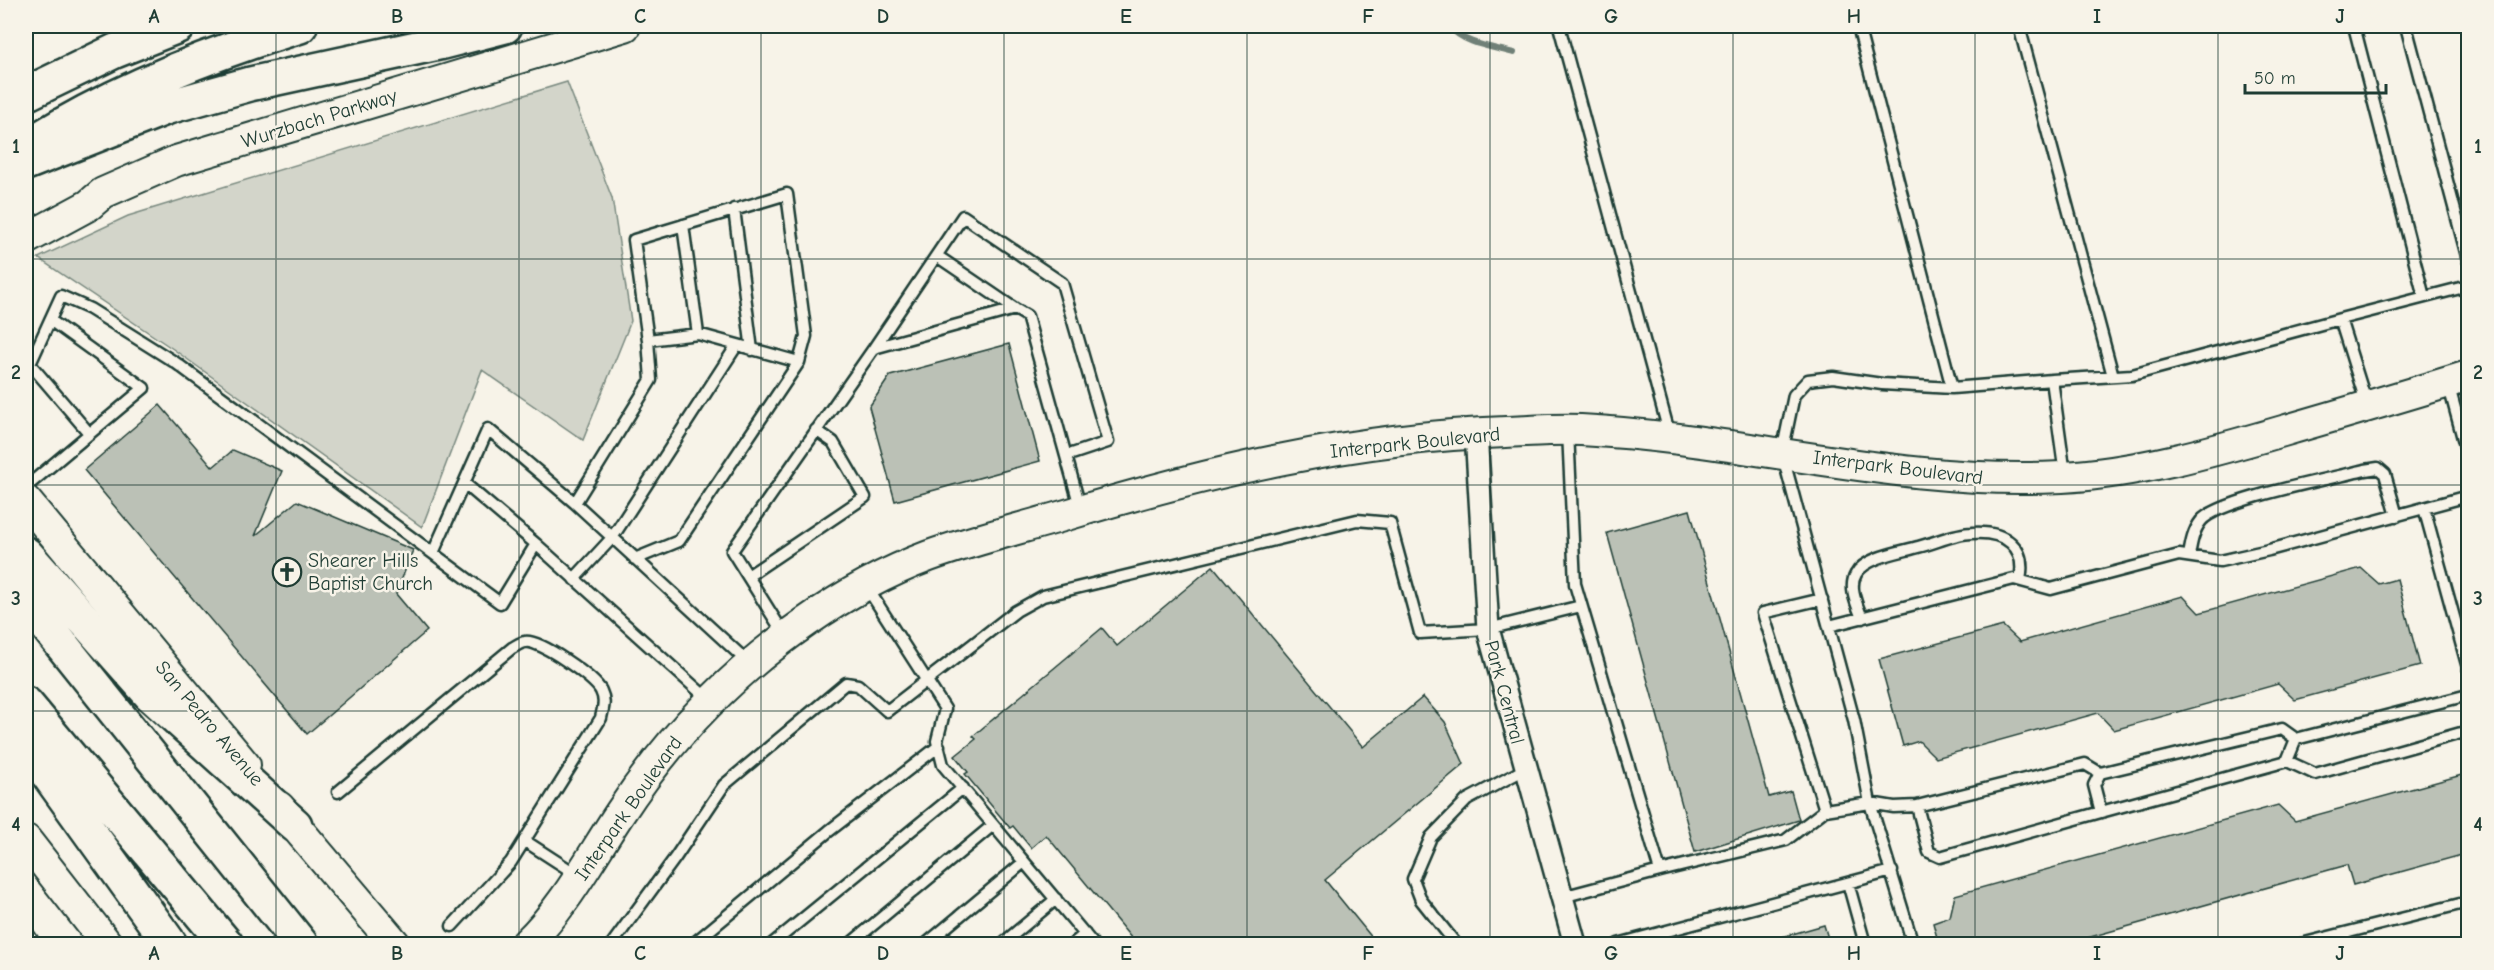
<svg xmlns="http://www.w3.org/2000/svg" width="2494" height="970" font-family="'Comic Neue',sans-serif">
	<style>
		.green { fill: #d3d5ca; stroke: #79897f; stroke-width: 1.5 }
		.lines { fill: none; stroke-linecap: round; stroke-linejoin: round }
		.stream { stroke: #6f8077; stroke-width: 6 }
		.building { fill: #bbc1b6; stroke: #1f3d34; stroke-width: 1.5 }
		.lane-casing { stroke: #1f3d34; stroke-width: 15 }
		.street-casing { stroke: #1f3d34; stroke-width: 26 }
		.secondary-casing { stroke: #1f3d34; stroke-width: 34 }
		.highway-casing { stroke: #1f3d34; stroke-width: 38 }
		.lane { stroke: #f7f3e8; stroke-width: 10 }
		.street { stroke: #f7f3e8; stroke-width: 21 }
		.secondary { stroke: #f7f3e8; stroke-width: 30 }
		.highway { stroke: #f7f3e8; stroke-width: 33 }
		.grid { fill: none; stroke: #1f3d34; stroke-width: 1.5; stroke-opacity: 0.55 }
		.labels { text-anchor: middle; stroke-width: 5; stroke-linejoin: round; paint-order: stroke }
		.street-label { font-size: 20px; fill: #1f3d34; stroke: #f7f3e8 }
		.poi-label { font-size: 20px; fill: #1f3d34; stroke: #f7f3e8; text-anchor: start }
		.neatline { fill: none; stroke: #1f3d34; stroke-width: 2 }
		.grid-label { font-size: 20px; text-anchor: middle; font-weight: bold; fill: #1f3d34 }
	</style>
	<rect width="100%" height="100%" fill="#f7f3e8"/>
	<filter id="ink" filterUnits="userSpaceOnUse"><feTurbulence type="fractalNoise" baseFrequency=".0167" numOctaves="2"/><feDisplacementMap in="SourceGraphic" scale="12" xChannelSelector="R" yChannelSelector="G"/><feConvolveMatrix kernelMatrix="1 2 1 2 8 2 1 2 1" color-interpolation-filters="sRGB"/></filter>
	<g filter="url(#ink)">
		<path class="green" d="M 567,82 L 612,198 L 631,321 L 583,440 L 482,370 L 422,527 L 173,349 L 38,258 L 128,216 Z"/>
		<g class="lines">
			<path class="stream" d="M 1449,26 C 1463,44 1492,47 1514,53"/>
		</g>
		<path class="building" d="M 1009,344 L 1040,461 L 895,501 L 869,407 L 890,376 Z
			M 160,405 L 213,467 L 233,450 L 282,471 L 255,536 L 297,501 L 413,550 L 396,594 L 427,631 L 307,734 L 84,470 Z
			M 1690,510 L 1769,797 L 1791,791 L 1799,820 L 1695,852 L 1607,533 Z
			M 1213,566 L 1363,747 L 1423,697 L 1445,722 L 1464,764 L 1325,880 L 1378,945 L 1137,945 L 1046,835 L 1031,848 L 1013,826 L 1010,828 L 965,774 L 968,772 L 955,756 L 976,739 L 973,736 L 1102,628 L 1117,646 Z
			M 2361,568 L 2379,584 L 2397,579 L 2420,666 L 2295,700 L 2278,684 L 2114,730 L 2098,713 L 1936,758 L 1919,741 L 1903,746 L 1879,659 L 2003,626 L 2020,642 L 2183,596 L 2199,613 Z
			M 2469,773 L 2469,853 L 2353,885 L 2347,865 L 2062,945 L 1939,945 L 1933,923 L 1950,917 L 1955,895 L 2278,805 L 2295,821 Z
			M 1824,925 L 1830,945 L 1772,945 L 1771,940 Z"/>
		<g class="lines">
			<g class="lane-casing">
				<path id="lane" d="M 1559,26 L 1670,436
					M 1858,26 L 1952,388 L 1882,384 L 1833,377 L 1808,380 L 1794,395 L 1782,453 L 1854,720 L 1870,803 L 1913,944
					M 2019,26 L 2113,376
					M 2354,26 L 2424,297
					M 2406,26 L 2468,260
					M 734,209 L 752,350
					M 683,225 L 698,334
					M 937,256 L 1015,309
					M 2340,319 L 2468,286
					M 50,320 L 61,296 L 90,309 L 176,363 L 500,603 L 536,544 L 710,701
					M 874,348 L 963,216 L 1062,283 L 1108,442 L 1066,456
					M 2052,380 L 2132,375 L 2340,319 L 2367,405
					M 2448,383 L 2468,457
					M 1952,388 L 2052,380 L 2065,474
					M 464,483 L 536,544
					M 26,487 L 144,388 L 50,320 L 30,364 L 89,433
					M 575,503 L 750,664
					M 2424,508 L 2468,668
					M 433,553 L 488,429 L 575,503 L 651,380 L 648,340
					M 2189,556 C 2191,544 2193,531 2201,521 C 2217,500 2334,478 2365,470 L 2378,468 L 2385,474 L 2397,516
					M 635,559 L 679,541 L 799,362 L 806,336 L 787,194 L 634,240 L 648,340 L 698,334 L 799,362
					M 748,576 L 865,497 L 833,442 L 816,430
					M 574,579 L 612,538 L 737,345
					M 866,586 L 945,709 L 937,741 L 943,765 L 1093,944
					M 1822,599 L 1763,613 L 1825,810 L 1870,803 L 1894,807 L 1917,806 L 2085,764 L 2100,773 L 2282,729 L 2296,739 L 2468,695
					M 1862,618 C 1857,605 1848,587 1856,574 C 1865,557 1901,552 1918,547 C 1935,543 1955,533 1972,533 C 2005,531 2027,546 2020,580
					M 1829,626 L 2014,579 L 2051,589 L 2179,555 L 2220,561 L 2269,550 L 2468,496
					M 784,634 L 732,551 L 874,348 L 1015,309 L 1027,316 L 1081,510
					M 2287,761 L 2315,774 L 2468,731
					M 2100,773 L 2094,785 L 2101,812 L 2287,761 L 2296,739
					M 338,792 L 512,648 C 516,646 521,642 525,642 C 539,639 595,678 601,691 C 606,701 603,708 601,718 L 511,862 L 452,926
					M 1917,806 L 1929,852 L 1940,857 L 2101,812
					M 525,841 L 579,876
					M 1660,871 L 1786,840 L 1825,810
					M 1848,883 L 1865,944
					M 1562,897 L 1660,871 L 1575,584 L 1568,431
					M 26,931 L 35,944
					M 612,944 L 675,858 L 724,785 L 846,683 L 858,685 L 887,711 L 1016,611 L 1043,596 L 1357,520 L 1390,523 L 1420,633 L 1488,629 L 1581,606
					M 693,944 L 829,831 L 939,746
					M 772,944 L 963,788
					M 850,944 L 993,825
					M 926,944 L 1024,862
					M 1002,944 L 1056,899
					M 1073,944 L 1085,934
					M 1456,944 L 1421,900 L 1413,879 L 1431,837 L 1467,800 L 1527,768
					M 1618,944 L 1892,871
					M 2301,944 L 2468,902"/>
			</g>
			<g class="street-casing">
				<path id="street" d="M 1476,433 L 1488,629 L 1575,944"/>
			</g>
			<g class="secondary-casing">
				<path id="secondary" d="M 26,239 L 89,205 L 103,193 L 176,161 L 625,26
					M 26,501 L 245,765
					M 279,807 L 395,944
					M 26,840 L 107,944
					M 526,944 C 565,907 590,858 620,813 C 669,738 732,673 806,622 C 843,596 886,572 929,556 C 973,540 1019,529 1063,516 C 1208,472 1354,437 1506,432 C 1531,431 1556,429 1581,430 C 1742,438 1900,486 2062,477 C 2137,473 2211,452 2283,431 C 2345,413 2407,395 2468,376"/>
			</g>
			<g class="highway-casing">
				<path id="highway" d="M 26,94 L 115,51 L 178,26
					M 37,140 C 119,89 209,54 300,26
					M 26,163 L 168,107 L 250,84 L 439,43 L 505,26
					M 26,554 L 150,694 L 295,825
					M 26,600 L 301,944
					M 26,704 L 226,944
					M 26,738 L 37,759 L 170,944"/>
			</g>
			<use href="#lane" class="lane"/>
			<use href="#street" class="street"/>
			<use href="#secondary" class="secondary"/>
			<use href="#highway" class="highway"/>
		</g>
	</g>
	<path class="grid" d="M 276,26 L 276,944M 519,26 L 519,944M 761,26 L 761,944M 1004,26 L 1004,944M 1247,26 L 1247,944M 1490,26 L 1490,944M 1733,26 L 1733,944M 1975,26 L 1975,944M 2218,26 L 2218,944M 26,259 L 2468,259M 26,485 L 2468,485M 26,711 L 2468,711"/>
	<defs>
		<g id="church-ring" transform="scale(1.5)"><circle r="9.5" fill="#f7f3e8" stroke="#1f3d34" stroke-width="1.5"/><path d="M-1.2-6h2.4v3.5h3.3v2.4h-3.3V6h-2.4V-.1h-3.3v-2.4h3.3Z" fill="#1f3d34"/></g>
	</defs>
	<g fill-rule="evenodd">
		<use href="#church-ring" x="287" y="572"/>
	</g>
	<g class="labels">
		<g class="street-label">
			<text transform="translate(319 118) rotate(-17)" y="7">Wurzbach Parkway</text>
			<text transform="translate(1415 442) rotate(-6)" y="7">Interpark Boulevard</text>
			<text transform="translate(1898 467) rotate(7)" y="7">Interpark Boulevard</text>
			<text transform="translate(1505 692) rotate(75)" y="7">Park Central</text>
			<text transform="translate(210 723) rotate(50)" y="7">San Pedro Avenue</text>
			<text transform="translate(628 808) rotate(-55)" y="7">Interpark Boulevard</text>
		</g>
		<g class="poi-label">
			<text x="308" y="567">Shearer Hills<tspan x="308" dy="23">Baptist Church</tspan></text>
		</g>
	</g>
	<rect width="2494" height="970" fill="none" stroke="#f7f3e8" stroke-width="66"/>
	<path d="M2245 84v9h141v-9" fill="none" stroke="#1f3d34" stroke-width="3"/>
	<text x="2254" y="84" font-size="18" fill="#1f3d34" stroke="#f7f3e8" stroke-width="4.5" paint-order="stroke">50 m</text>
	<rect x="33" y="33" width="2428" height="904" class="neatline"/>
	<g class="grid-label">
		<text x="154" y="23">A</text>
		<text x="397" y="23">B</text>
		<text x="640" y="23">C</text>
		<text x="883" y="23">D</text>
		<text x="1126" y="23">E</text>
		<text x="1368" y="23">F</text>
		<text x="1611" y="23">G</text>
		<text x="1854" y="23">H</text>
		<text x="2097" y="23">I</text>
		<text x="2340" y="23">J</text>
		<text x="16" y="153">1</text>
		<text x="2478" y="153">1</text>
		<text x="16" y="379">2</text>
		<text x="2478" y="379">2</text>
		<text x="16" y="605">3</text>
		<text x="2478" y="605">3</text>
		<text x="16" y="831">4</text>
		<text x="2478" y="831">4</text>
		<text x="154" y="960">A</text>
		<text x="397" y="960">B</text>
		<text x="640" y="960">C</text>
		<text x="883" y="960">D</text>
		<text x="1126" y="960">E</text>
		<text x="1368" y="960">F</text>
		<text x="1611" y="960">G</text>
		<text x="1854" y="960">H</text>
		<text x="2097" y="960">I</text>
		<text x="2340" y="960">J</text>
	</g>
</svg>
